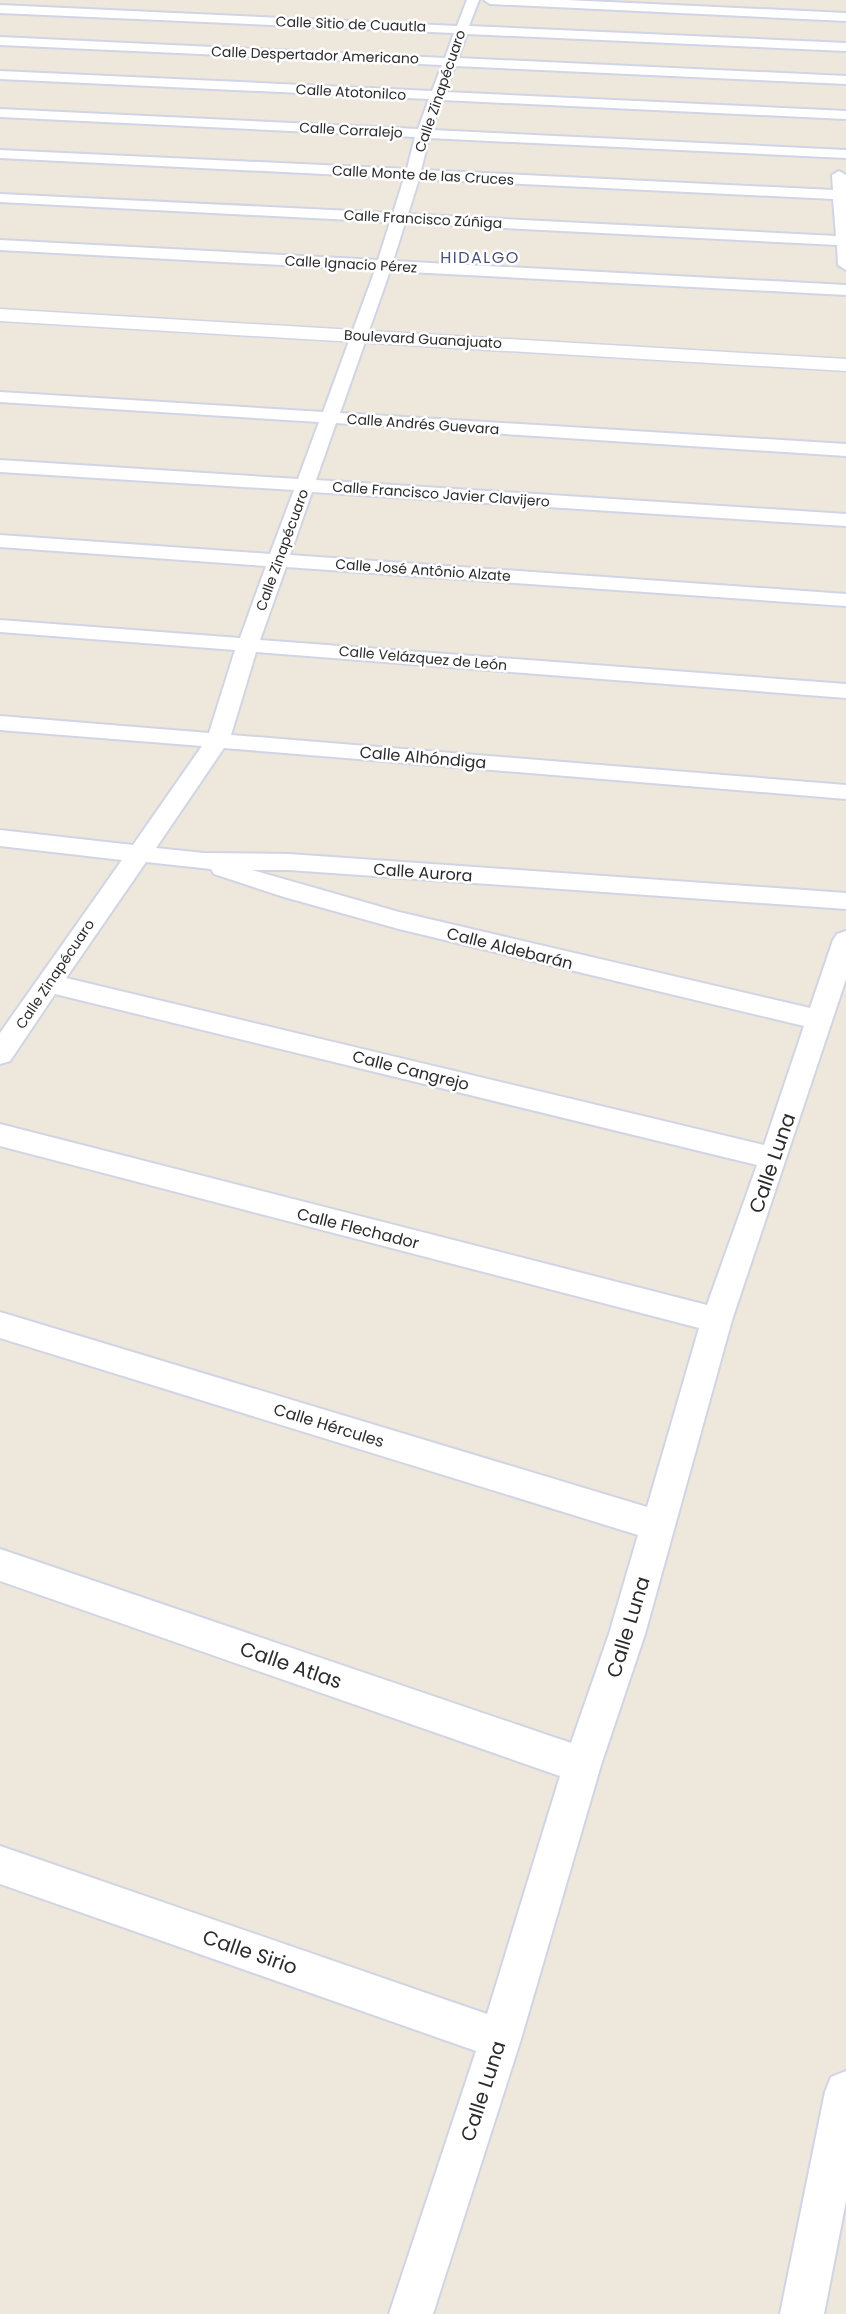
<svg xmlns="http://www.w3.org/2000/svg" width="846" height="2314" font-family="Poppins,sans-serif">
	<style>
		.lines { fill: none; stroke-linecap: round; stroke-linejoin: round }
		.minor-casing { stroke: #d1d4e4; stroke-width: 4 }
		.tertiary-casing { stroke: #d1d4e4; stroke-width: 3 }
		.minor { fill: #fff; fill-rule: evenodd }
		.tertiary { fill: #fff; fill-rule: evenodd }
		.labels { text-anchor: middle; stroke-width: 5; stroke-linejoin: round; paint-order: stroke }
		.far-street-label { font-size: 14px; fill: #2b2b2b; stroke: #fff }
		.far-quarter-label { font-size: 16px; letter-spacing: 1.5px; fill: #48507e; stroke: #fff }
		.street-label { font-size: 16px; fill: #2b2b2b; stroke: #fff }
		.near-street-label { font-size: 20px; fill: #2b2b2b; stroke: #fff }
	</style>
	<rect width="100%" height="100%" fill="#eee7dc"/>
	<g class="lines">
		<g class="minor-casing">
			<path id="minor" d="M 467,0 L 479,0 L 469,26 L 846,43 L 846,51 L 467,34 L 458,58 L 846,76 L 846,84 L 455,66 L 445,92 L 846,111 L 846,119 L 442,100 L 431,130 L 846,150 L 846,158 L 429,138 L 421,170 L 833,190 L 832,175 L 839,171 L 846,175 L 846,270 L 838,265 L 837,245 L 405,223 L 393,261 L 846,285 L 846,295 L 390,271 L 340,413 L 846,444 L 846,456 L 336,423 L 316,480 L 846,514 L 846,526 L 312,492 L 290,555 L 846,594 L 846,606 L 286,567 L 260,640 L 846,684 L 846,698 L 256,652 L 231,735 L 846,785 L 846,799 L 224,748 L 156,848 L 204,853 L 289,854 L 846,893 L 846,909 L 289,870 L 252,870 L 399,912 L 810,1008 L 833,940 L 837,934 L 846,931 L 846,979 L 732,1320 L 645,1634 L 601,1765 L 521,2039 L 433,2314 L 389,2314 L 476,2051 L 0,1884 L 0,1846 L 487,2014 L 560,1776 L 0,1581 L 0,1549 L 571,1743 L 609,1634 L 638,1535 L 0,1338 L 0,1312 L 647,1507 L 699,1328 L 0,1146 L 0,1124 L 707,1305 L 757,1165 L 55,994 L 10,1061 L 0,1064 L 0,1033 L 122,860 L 0,846 L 0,830 L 133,845 L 202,746 L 0,730 L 0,716 L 209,733 L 235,650 L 0,632 L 0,620 L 240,638 L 266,566 L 0,547 L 0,535 L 270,554 L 294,490 L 0,472 L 0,460 L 298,479 L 319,422 L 0,402 L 0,392 L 323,412 L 375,270 L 0,250 L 0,240 L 378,260 L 390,222 L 0,202 L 0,194 L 393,213 L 404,178 L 0,158 L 0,150 L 407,169 L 415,137 L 0,117 L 0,109 L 418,129 L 429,99 L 0,79 L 0,71 L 432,91 L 442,65 L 0,45 L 0,37 L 445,58 L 454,33 L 0,13 L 0,5 L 457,26 ZM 419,179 L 833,199 L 836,236 L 408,214 ZM 146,862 L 211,869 L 214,874 L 284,897 L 399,929 L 804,1026 L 764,1145 L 66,978 Z
				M 484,0 L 566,0 L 846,13 L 846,21 L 490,4 Z
				M 846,2071 L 846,2201 L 824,2314 L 780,2314 L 825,2092 L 831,2077 Z"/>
		</g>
		<g class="tertiary-casing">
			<path id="tertiary" d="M 0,309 L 846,359 L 846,371 L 0,321 Z"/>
		</g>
		<use href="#minor" class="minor"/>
		<use href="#tertiary" class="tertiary"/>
	</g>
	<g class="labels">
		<g class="far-street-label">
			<text transform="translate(351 24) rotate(2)" y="5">Calle Sitio de Cuautla</text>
			<text transform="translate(315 55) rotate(2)" y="5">Calle Despertador Americano</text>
			<text transform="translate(440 91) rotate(-71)" y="5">Calle Zinapécuaro</text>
			<text transform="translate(351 92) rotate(3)" y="5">Calle Atotonilco</text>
			<text transform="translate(351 130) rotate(3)" y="5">Calle Corralejo</text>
			<text transform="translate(423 175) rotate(3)" y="5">Calle Monte de las Cruces</text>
			<text transform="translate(423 219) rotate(3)" y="5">Calle Francisco Zúñiga</text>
			<text transform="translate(351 264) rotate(3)" y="5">Calle Ignacio Pérez</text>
			<text transform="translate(423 339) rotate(3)" y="5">Boulevard Guanajuato</text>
			<text transform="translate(423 424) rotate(4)" y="5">Calle Andrés Guevara</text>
			<text transform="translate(441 494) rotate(4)" y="5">Calle Francisco Javier Clavijero</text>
			<text transform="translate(282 550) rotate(-70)" y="5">Calle Zinapécuaro</text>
			<text transform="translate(423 570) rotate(4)" y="5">Calle José Antônio Alzate</text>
			<text transform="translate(423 658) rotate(5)" y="5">Calle Velázquez de León</text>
			<text transform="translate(55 974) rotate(-56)" y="5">Calle Zinapécuaro</text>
		</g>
		<g class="far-quarter-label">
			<text x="480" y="263">HIDALGO</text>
		</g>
		<g class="street-label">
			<text transform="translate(423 757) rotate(5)" y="6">Calle Alhóndiga</text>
			<text transform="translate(423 872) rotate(4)" y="6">Calle Aurora</text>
			<text transform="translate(510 948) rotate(14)" y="6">Calle Aldebarán</text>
			<text transform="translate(411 1070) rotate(14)" y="6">Calle Cangrejo</text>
			<text transform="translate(358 1228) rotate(14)" y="6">Calle Flechador</text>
			<text transform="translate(329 1425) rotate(17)" y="6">Calle Hércules</text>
		</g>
		<g class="near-street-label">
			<text transform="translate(772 1163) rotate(-71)" y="7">Calle Luna</text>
			<text transform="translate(628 1627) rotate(-73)" y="7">Calle Luna</text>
			<text transform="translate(291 1665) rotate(19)" y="7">Calle Atlas</text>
			<text transform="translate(250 1952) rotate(19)" y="7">Calle Sirio</text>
			<text transform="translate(483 2091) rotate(-72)" y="7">Calle Luna</text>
		</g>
	</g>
</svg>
